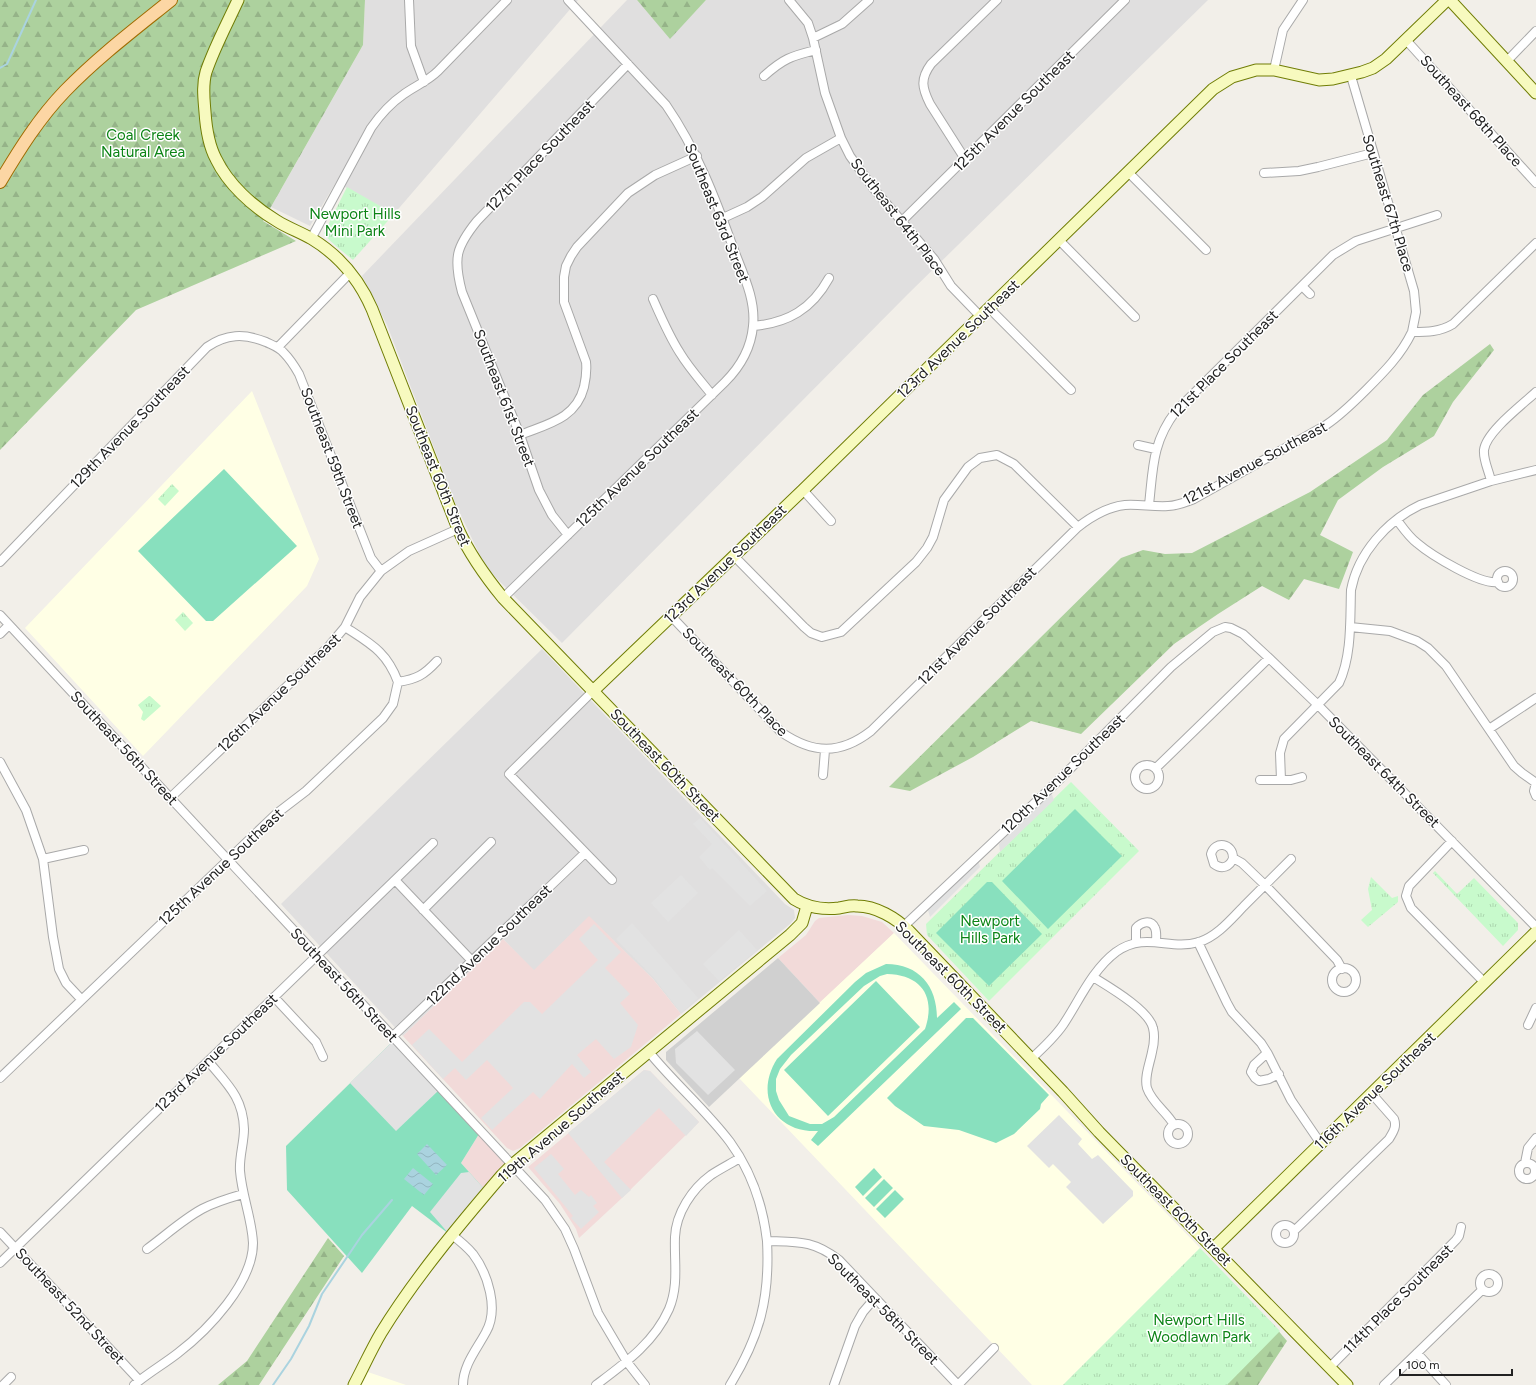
<svg xmlns="http://www.w3.org/2000/svg" width="1536" height="1385" font-family="Figtree,sans-serif">
	<style>
		.residential { fill: #e0dfdf }
		.commercial { fill: #f2dad9 }
		.education { fill: #ffffe5 }
		.religious { fill: #d0d0d0 }
		.forest { fill: url(#forest-firs) }
		.park { fill: url(#park-tufts) }
		.pitch { fill: #88e0be; fill-rule: evenodd }
		.parking { fill: #e2e2e2 }
		.water { fill: url(#water-waves) }
		.lines { fill: none; stroke-linecap: round; stroke-linejoin: round }
		.stream { stroke: #aad3df; stroke-width: 2 }
		.street-casing { stroke: #a9a9a9; stroke-width: 10 }
		.secondary-casing { stroke: #707d05; stroke-width: 13 }
		.primary-casing { stroke: #a06b00; stroke-width: 14 }
		.street { stroke: #fff; stroke-width: 8 }
		.secondary { stroke: #f7fabf; stroke-width: 11 }
		.primary { stroke: #fcd6a4; stroke-width: 12 }
		.labels { text-anchor: middle; stroke-width: 3; stroke-linejoin: round; paint-order: stroke }
		.street-label { font-size: 15px; fill: #222; stroke: #fff }
		.park-label { font-size: 15px; fill: #0c8416; stroke: #fff }
	</style>
	<defs>
		<pattern id="forest-firs" width="22" height="20" patternUnits="userSpaceOnUse"><rect width="22" height="20" fill="#add19e"/><path d="M5 1l3.5 6h-7zM16 11l3.5 6h-7z" fill="#95b388"/></pattern>
		<pattern id="park-tufts" width="24" height="20" patternUnits="userSpaceOnUse"><rect width="24" height="20" fill="#c8facc"/><path d="M3 7l-1-3M5 7V3M7 7l1-3M15 17l-1-3M17 17v-4M19 17l1-3" fill="none" stroke="#acd6af"/></pattern>
		<pattern id="water-waves" width="16" height="10" patternUnits="userSpaceOnUse"><rect width="16" height="10" fill="#aad3df"/><path d="M0 5q4-4 8 0t8 0" fill="none" stroke="#92b5bf"/></pattern>
	</defs>
	<rect width="100%" height="100%" fill="#f2efe9"/>
	<path class="residential" d="M 365,0 L 578,0 L 394,214 L 336,182 L 310,226 L 271,207 L 363,45 Z
		M 627,0 L 637,0 L 670,38 L 706,0 L 1208,0 L 908,294 L 562,643 L 486,568 L 456,505 L 387,325 L 362,276 Z
		M 542,649 L 785,904 L 794,910 L 795,918 L 790,924 L 681,1014 L 653,979 L 589,917 L 534,971 L 503,939 L 403,1036 L 281,904 Z"/>
	<path class="commercial" d="M 848,915 L 862,916 L 882,922 L 894,933 L 820,1003 L 778,958 L 806,935 L 815,921 L 819,918 Z
		M 589,916 L 653,979 L 681,1014 L 520,1148 L 513,1151 L 507,1148 L 403,1036 L 503,939 L 534,970 Z
		M 644,1070 L 650,1071 L 699,1122 L 622,1198 L 579,1238 L 576,1229 L 560,1204 L 528,1167 Z
		M 479,1134 L 506,1162 L 485,1190 L 461,1163 Z"/>
	<path class="education" d="M 252,391 L 319,559 L 307,586 L 143,756 L 25,628 Z
		M 894,933 L 1200,1248 L 1063,1385 L 1032,1385 L 739,1078 Z
		M 362,1370 L 406,1385 L 354,1385 Z"/>
	<path class="religious" d="M 778,958 L 820,1003 L 709,1107 L 666,1060 L 666,1052 Z"/>
	<path class="forest" d="M 0,0 L 365,0 L 363,45 L 263,221 L 296,241 L 136,310 L 0,450 Z
		M 637,0 L 706,0 L 670,39 Z
		M 1490,344 L 1494,350 L 1453,402 L 1434,436 L 1383,467 L 1338,500 L 1320,535 L 1353,552 L 1339,589 L 1304,579 L 1289,600 L 1262,586 L 1218,614 L 1174,644 L 1081,734 L 1031,721 L 973,757 L 910,791 L 889,787 L 1121,558 L 1143,550 L 1165,554 L 1192,553 L 1310,492 L 1387,440 L 1423,395 Z
		M 328,1238 L 344,1256 L 259,1385 L 218,1385 L 247,1361 Z
		M 1270,1321 L 1287,1341 L 1258,1385 L 1194,1385 Z"/>
	<path class="park" d="M 347,187 L 394,214 L 353,260 C 346,254 327,240 324,233 Z
		M 172,484 L 179,491 L 165,506 L 158,499 Z
		M 183,612 L 193,623 L 185,631 L 175,620 Z
		M 149,696 L 150,696 L 161,706 L 144,721 L 141,719 L 143,712 L 138,705 Z
		M 1071,782 L 1139,851 L 989,1001 L 927,935 L 926,924 Z
		M 1435,871 L 1457,894 L 1474,878 L 1518,923 L 1518,930 L 1503,946 L 1433,873 Z
		M 1371,877 L 1392,898 L 1398,896 L 1398,902 L 1368,927 L 1361,920 L 1372,910 L 1368,889 Z
		M 1200,1248 L 1280,1331 L 1227,1385 L 1063,1385 Z"/>
	<path class="pitch" d="M 224,469 L 297,546 L 213,621 L 206,621 L 138,551 Z
		M 1075,809 L 1122,856 L 1048,929 L 1002,881 Z
		M 987,882 L 992,882 L 1042,934 L 989,986 L 936,933 Z
		M 886,964 C 919,964 937,986 937,1018 L 954,1002 L 961,1009 L 818,1146 L 811,1140 L 818,1131 C 775,1133 754,1095 777,1059 L 855,982 L 866,973 ZM 887,974 C 922,975 936,997 925,1029 L 834,1117 L 822,1124 L 810,1124 L 789,1116 L 779,1100 L 776,1091 L 776,1079 L 780,1069 L 791,1055 L 864,986 L 880,976 Z
		M 876,981 L 920,1027 L 828,1116 L 784,1070 Z
		M 966,1018 L 973,1018 L 1049,1095 L 1041,1104 L 1040,1109 L 1014,1134 L 996,1143 L 959,1130 L 924,1126 L 895,1106 L 887,1098 Z
		M 392,1042 L 479,1134 L 461,1163 L 485,1190 L 449,1234 L 412,1206 L 362,1273 L 287,1190 L 286,1146 Z
		M 874,1168 L 882,1177 L 863,1196 L 855,1187 Z
		M 884,1179 L 893,1188 L 874,1207 L 865,1198 Z
		M 895,1190 L 904,1199 L 885,1218 L 876,1209 Z"/>
	<path class="parking" d="M 1051,792 L 1054,800 L 1000,852 L 999,844 Z
		M 700,818 L 767,891 L 750,906 L 712,868 L 710,870 L 699,857 L 712,844 L 693,824 Z
		M 978,860 L 980,867 L 930,917 L 928,910 Z
		M 681,875 L 698,893 L 668,922 L 651,903 Z
		M 632,923 L 698,998 L 681,1013 L 654,978 L 616,939 Z
		M 594,924 L 621,952 L 605,968 L 630,994 L 620,1003 L 638,1025 L 631,1047 L 614,1059 L 596,1039 L 577,1055 L 591,1072 L 584,1078 L 572,1064 L 540,1099 L 533,1092 L 492,1130 L 481,1118 L 513,1088 L 487,1060 L 466,1080 L 455,1068 L 443,1079 L 412,1045 L 429,1029 L 462,1062 L 524,1002 L 530,1002 L 542,1014 L 598,960 L 579,939 Z
		M 739,930 L 757,950 L 719,981 L 703,964 Z
		M 697,1031 L 735,1070 L 708,1095 L 676,1063 L 675,1049 Z
		M 392,1042 L 438,1091 L 396,1131 L 350,1083 Z
		M 644,1070 L 650,1071 L 699,1122 L 686,1136 L 659,1108 L 604,1162 L 631,1190 L 622,1198 L 568,1133 Z
		M 1059,1115 L 1082,1139 L 1078,1144 L 1092,1159 L 1098,1155 L 1133,1191 L 1133,1196 L 1103,1224 L 1066,1187 L 1071,1182 L 1053,1164 L 1049,1168 L 1027,1146 Z
		M 551,1154 L 564,1169 L 558,1174 L 575,1195 L 581,1190 L 589,1197 L 591,1195 L 597,1203 L 593,1206 L 599,1212 L 581,1229 L 571,1218 L 573,1216 L 534,1168 Z
		M 469,1172 L 485,1190 L 449,1234 L 430,1212 L 461,1173 Z"/>
	<path class="water" d="M 427,1144 L 447,1165 L 436,1175 L 417,1154 Z
		M 413,1168 L 433,1184 L 424,1195 L 404,1179 Z"/>
	<g class="lines">
		<path class="stream" d="M 0,68 L 7,64 L 36,0
			M 273,1385 L 291,1359 L 309,1326 L 322,1294 L 362,1235 L 392,1200"/>
		<g class="street-casing">
			<path id="street" d="M 409,0 L 411,46 L 424,82
				M 789,0 L 808,23 L 813,38 L 825,93 L 841,138 L 850,156 L 874,189 L 934,259 L 951,286 L 981,317
				M 813,38 L 842,24 L 869,0
				M 1406,40 L 1536,183
				M 1507,61 L 1536,31
				M 1274,70 L 1283,30 L 1303,0
				M 764,76 C 783,59 791,56 816,50
				M 1351,76 L 1414,291 L 1416,312 L 1412,332
				M 965,159 L 930,104 C 922,88 920,79 931,64 L 997,0
				M 1128,172 L 1206,250
				M 1264,173 L 1299,171 L 1318,167 L 1373,153
				M 723,218 L 747,207 L 762,197 L 806,158 L 841,138
				M 902,221 L 1125,0
				M 311,239 L 371,128 C 380,115 391,103 404,94 C 415,86 428,81 438,71 L 507,0
				M 1059,240 L 1135,317
				M 1302,286 L 1310,294
				M 653,299 C 661,317 669,336 680,353 C 689,368 701,381 712,395
				M 989,308 L 1071,390
				M 753,326 C 788,323 812,309 829,278
				M 278,347 L 351,272
				M 520,435 C 547,424 576,419 584,387 C 586,378 587,371 586,362 L 564,302 L 564,277 L 566,266 L 571,256 L 577,247 L 628,193 L 655,175 L 697,156
				M 1138,445 L 1156,449
				M 1491,481 C 1489,471 1483,460 1484,450 C 1486,432 1522,405 1536,392
				M 803,490 L 831,521
				M 1149,505 C 1153,469 1152,442 1176,411 L 1333,255 L 1356,241 L 1437,215
				M 1397,520 C 1403,528 1409,537 1417,543 C 1431,555 1480,585 1498,582
				M 568,535 L 552,515 L 539,490 L 520,435 L 462,292 C 453,258 456,247 477,221 L 628,64
				M 734,556 L 804,627 L 811,633 L 822,637 L 841,632 L 916,562 L 927,548 L 933,537 L 944,500 L 968,467 L 980,458 L 997,455 L 1014,464 L 1078,527
				M 0,562 L 207,347 C 226,334 244,333 266,342 C 272,345 279,347 284,353 C 290,359 295,367 299,374 L 371,558 L 381,571
				M1497 579a8 8 0 1 1 16 0a8 8 0 1 1-16 0Z
				M 503,598 L 725,382 C 740,367 751,348 753,326 C 756,300 743,274 734,250 C 716,200 697,150 666,105 L 568,0
				M 0,615 L 545,1200 L 565,1229 L 574,1249 L 598,1313 L 627,1362 L 645,1385
				M 671,616 L 781,732 C 813,754 840,755 871,731 L 1078,527 C 1092,516 1107,507 1125,505 C 1139,504 1154,507 1168,506 C 1177,506 1186,502 1194,499 L 1326,425 C 1341,415 1353,403 1366,390 C 1384,372 1401,355 1412,332 C 1427,332 1440,332 1453,324 L 1536,243
				M 345,627 C 371,644 387,652 398,682
				M 1350,627 L 1390,631 L 1417,641 L 1428,648 L 1446,666 L 1514,766 L 1522,773 L 1536,783
				M 0,634 L 9,625
				M 593,691 L 509,774 L 612,880
				M 1489,729 L 1536,698
				M 0,762 L 26,810 L 43,859 L 53,937 L 59,969 L 66,983 L 81,999
				M1135 777a12 12 0 1 1 24 0a12 12 0 1 1-24 0Z
				M 1156,768 L 1269,658
				M 823,775 L 825,750
				M 1260,780 L 1291,780 L 1302,777
				M 1281,780 L 1280,753 L 1284,739 L 1339,683 C 1352,656 1350,619 1351,590 C 1358,553 1387,521 1420,505 L 1491,481 L 1536,470
				M 1536,783 L 1534,791 L 1536,796
				M 170,798 L 329,646 L 345,627 L 360,597 L 381,571 L 409,551 L 458,529
				M 1452,841 L 1409,886 L 1406,896 L 1411,908 L 1485,983
				M 1233,858 C 1230,867 1222,870 1214,864 L 1211,854 C 1215,840 1233,843 1233,858 L 1242,863 L 1265,885 L 1337,960 L 1342,969
				M 43,859 L 84,850
				M 395,880 L 472,961
				M 423,910 L 491,842
				M 904,926 L 1059,780 L 1171,667 L 1213,632 L 1225,627 L 1231,628 L 1243,634 L 1269,658 L 1318,705 L 1536,927
				M 1136,942 L 1136,928 C 1141,922 1151,919 1155,928 C 1157,932 1156,938 1156,942
				M 1198,942 L 1227,1003 L 1232,1012 L 1261,1043 L 1268,1054 L 1291,1100 L 1321,1144
				M1332 980a12 12 0 1 1 24 0a12 12 0 1 1-24 0Z
				M 1093,977 C 1109,987 1149,1010 1153,1028 C 1155,1036 1154,1044 1152,1052 C 1150,1063 1144,1077 1147,1088 C 1152,1103 1167,1112 1174,1125
				M 274,997 L 316,1042 L 323,1057
				M 1528,1025 L 1536,1008
				M 392,1037 L 585,853
				M 649,1052 C 674,1083 706,1110 730,1142 C 751,1171 763,1206 767,1241 C 798,1242 813,1240 839,1260 L 958,1385
				M 1267,1053 L 1254,1065 L 1251,1072 L 1255,1078 L 1259,1081 L 1269,1079 L 1279,1074
				M 1031,1059 C 1043,1048 1054,1038 1063,1025 C 1079,1001 1092,970 1116,952 C 1146,931 1169,951 1199,942 C 1218,936 1232,918 1246,904 C 1261,889 1276,874 1291,859
				M 0,1078 L 276,814 L 306,791 L 383,718 L 393,704 L 398,682 C 417,679 424,675 437,661
				M1168 1134a10 10 0 1 1 20 0a10 10 0 1 1-20 0Z
				M1519 1171a8 8 0 1 1 16 0a8 8 0 1 1-16 0Z
				M 1525,1163 L 1528,1148 L 1536,1138
				M1276 1234a9 9 0 1 1 18 0a9 9 0 1 1-18 0Z
				M 1294,1231 L 1389,1139 C 1393,1132 1397,1127 1394,1119 L 1372,1094
				M 0,1232 L 139,1380
				M 452,1235 C 460,1241 467,1247 473,1254 C 488,1274 499,1309 486,1332 C 477,1349 463,1365 463,1385
				M 147,1249 C 165,1236 182,1220 202,1209 C 215,1202 229,1198 243,1194
				M 0,1263 L 433,843
				M1480 1283a9 9 0 1 1 18 0a9 9 0 1 1-18 0Z
				M 1417,1353 L 1446,1385
				M 1330,1367 L 1456,1240 L 1459,1236 L 1461,1227
				M 3,1385 L 11,1377
				M 134,1385 C 148,1373 164,1364 178,1353 C 208,1330 253,1283 253,1243 C 252,1219 242,1196 240,1171 C 239,1157 244,1143 244,1129 C 243,1097 227,1084 208,1061
				M 596,1385 C 624,1364 654,1343 669,1309 C 679,1285 674,1262 675,1237 C 676,1213 692,1189 711,1175 C 720,1169 730,1164 740,1158
				M 730,1385 C 760,1336 770,1298 767,1241
				M 834,1385 L 855,1326 L 863,1312 L 875,1298
				M 958,1385 L 994,1348
				M 1384,1385 L 1482,1290"/>
		</g>
		<g class="secondary-casing">
			<path id="secondary" d="M 238,0 C 227,24 214,48 206,72 C 202,85 204,99 205,112 C 206,127 208,144 216,159 C 228,184 252,206 277,221 C 288,228 300,232 312,239 C 340,256 359,279 372,309 L 458,529 C 470,555 485,576 503,598 L 794,899 C 807,907 824,910 839,908 C 845,907 851,905 857,906 C 876,906 896,918 909,931 L 1063,1092 L 1099,1132 L 1347,1385
				M 1450,0 L 1536,93
				M 593,691 L 803,490 L 1213,89 L 1232,77 L 1256,70 L 1274,70 L 1319,80 L 1333,79 L 1362,72 L 1373,68 L 1386,59 L 1447,0
				M 1214,1248 L 1536,932
				M 354,1385 C 363,1368 371,1350 381,1333 C 414,1279 460,1224 502,1175 L 512,1165 L 790,935 L 802,923 L 807,906"/>
		</g>
		<g class="primary-casing">
			<path id="primary" d="M 0,182 C 19,150 39,118 65,91 C 98,57 135,29 171,0"/>
		</g>
		<use href="#street" class="street"/>
		<use href="#secondary" class="secondary"/>
		<use href="#primary" class="primary"/>
	</g>
	<g class="labels">
		<g class="street-label">
			<text transform="translate(1014 111) rotate(-45)" y="5">125th Avenue Southeast</text>
			<text transform="translate(1471 111) rotate(48)" y="5">Southeast 68th Place</text>
			<text transform="translate(540 156) rotate(-46)" y="5">127th Place Southeast</text>
			<text transform="translate(1388 203) rotate(73)" y="5">Southeast 67th Place</text>
			<text transform="translate(717 213) rotate(68)" y="5">Southeast 63rd Street</text>
			<text transform="translate(898 217) rotate(52)" y="5">Southeast 64th Place</text>
			<text transform="translate(958 339) rotate(-44)" y="5">123rd Avenue Southeast</text>
			<text transform="translate(1224 364) rotate(-45)" y="5">121st Place Southeast</text>
			<text transform="translate(504 398) rotate(69)" y="5">Southeast 61st Street</text>
			<text transform="translate(130 427) rotate(-46)" y="5">129th Avenue Southeast</text>
			<text transform="translate(332 458) rotate(69)" y="5">Southeast 59th Street</text>
			<text transform="translate(1255 463) rotate(-28)" y="5">121st Avenue Southeast</text>
			<text transform="translate(637 468) rotate(-44)" y="5">125th Avenue Southeast</text>
			<text transform="translate(438 476) rotate(68)" y="5">Southeast 60th Street</text>
			<text transform="translate(725 564) rotate(-44)" y="5">123rd Avenue Southeast</text>
			<text transform="translate(977 626) rotate(-45)" y="5">121st Avenue Southeast</text>
			<text transform="translate(735 682) rotate(46)" y="5">Southeast 60th Place</text>
			<text transform="translate(279 693) rotate(-44)" y="5">126th Avenue Southeast</text>
			<text transform="translate(124 748) rotate(47)" y="5">Southeast 56th Street</text>
			<text transform="translate(665 765) rotate(46)" y="5">Southeast 60th Street</text>
			<text transform="translate(1384 772) rotate(45)" y="5">Southeast 64th Street</text>
			<text transform="translate(1063 774) rotate(-44)" y="5">120th Avenue Southeast</text>
			<text transform="translate(221 867) rotate(-43)" y="5">125th Avenue Southeast</text>
			<text transform="translate(489 945) rotate(-44)" y="5">122nd Avenue Southeast</text>
			<text transform="translate(951 977) rotate(45)" y="5">Southeast 60th Street</text>
			<text transform="translate(344 985) rotate(47)" y="5">Southeast 56th Street</text>
			<text transform="translate(216 1053) rotate(-44)" y="5">123rd Avenue Southeast</text>
			<text transform="translate(1375 1091) rotate(-44)" y="5">116th Avenue Southeast</text>
			<text transform="translate(561 1127) rotate(-41)" y="5">119th Avenue Southeast</text>
			<text transform="translate(1176 1210) rotate(45)" y="5">Southeast 60th Street</text>
			<text transform="translate(1398 1299) rotate(-45)" y="5">114th Place Southeast</text>
			<text transform="translate(70 1306) rotate(47)" y="5">Southeast 52nd Street</text>
			<text transform="translate(883 1309) rotate(45)" y="5">Southeast 58th Street</text>
		</g>
		<g class="park-label">
			<text x="143" y="140">Coal Creek<tspan x="143" dy="17">Natural Area</tspan></text>
			<text x="355" y="219">Newport Hills<tspan x="355" dy="17">Mini Park</tspan></text>
			<text x="990" y="926">Newport<tspan x="990" dy="17">Hills Park</tspan></text>
			<text x="1199" y="1325">Newport Hills<tspan x="1199" dy="17">Woodlawn Park</tspan></text>
		</g>
	</g>
	<path d="M1400 1369v6h112v-6" fill="none" stroke="#222222" stroke-width="2"/>
	<text x="1406" y="1369" font-size="12" fill="#222222" stroke="#ffffff" stroke-width="3" paint-order="stroke">100 m</text>
</svg>
